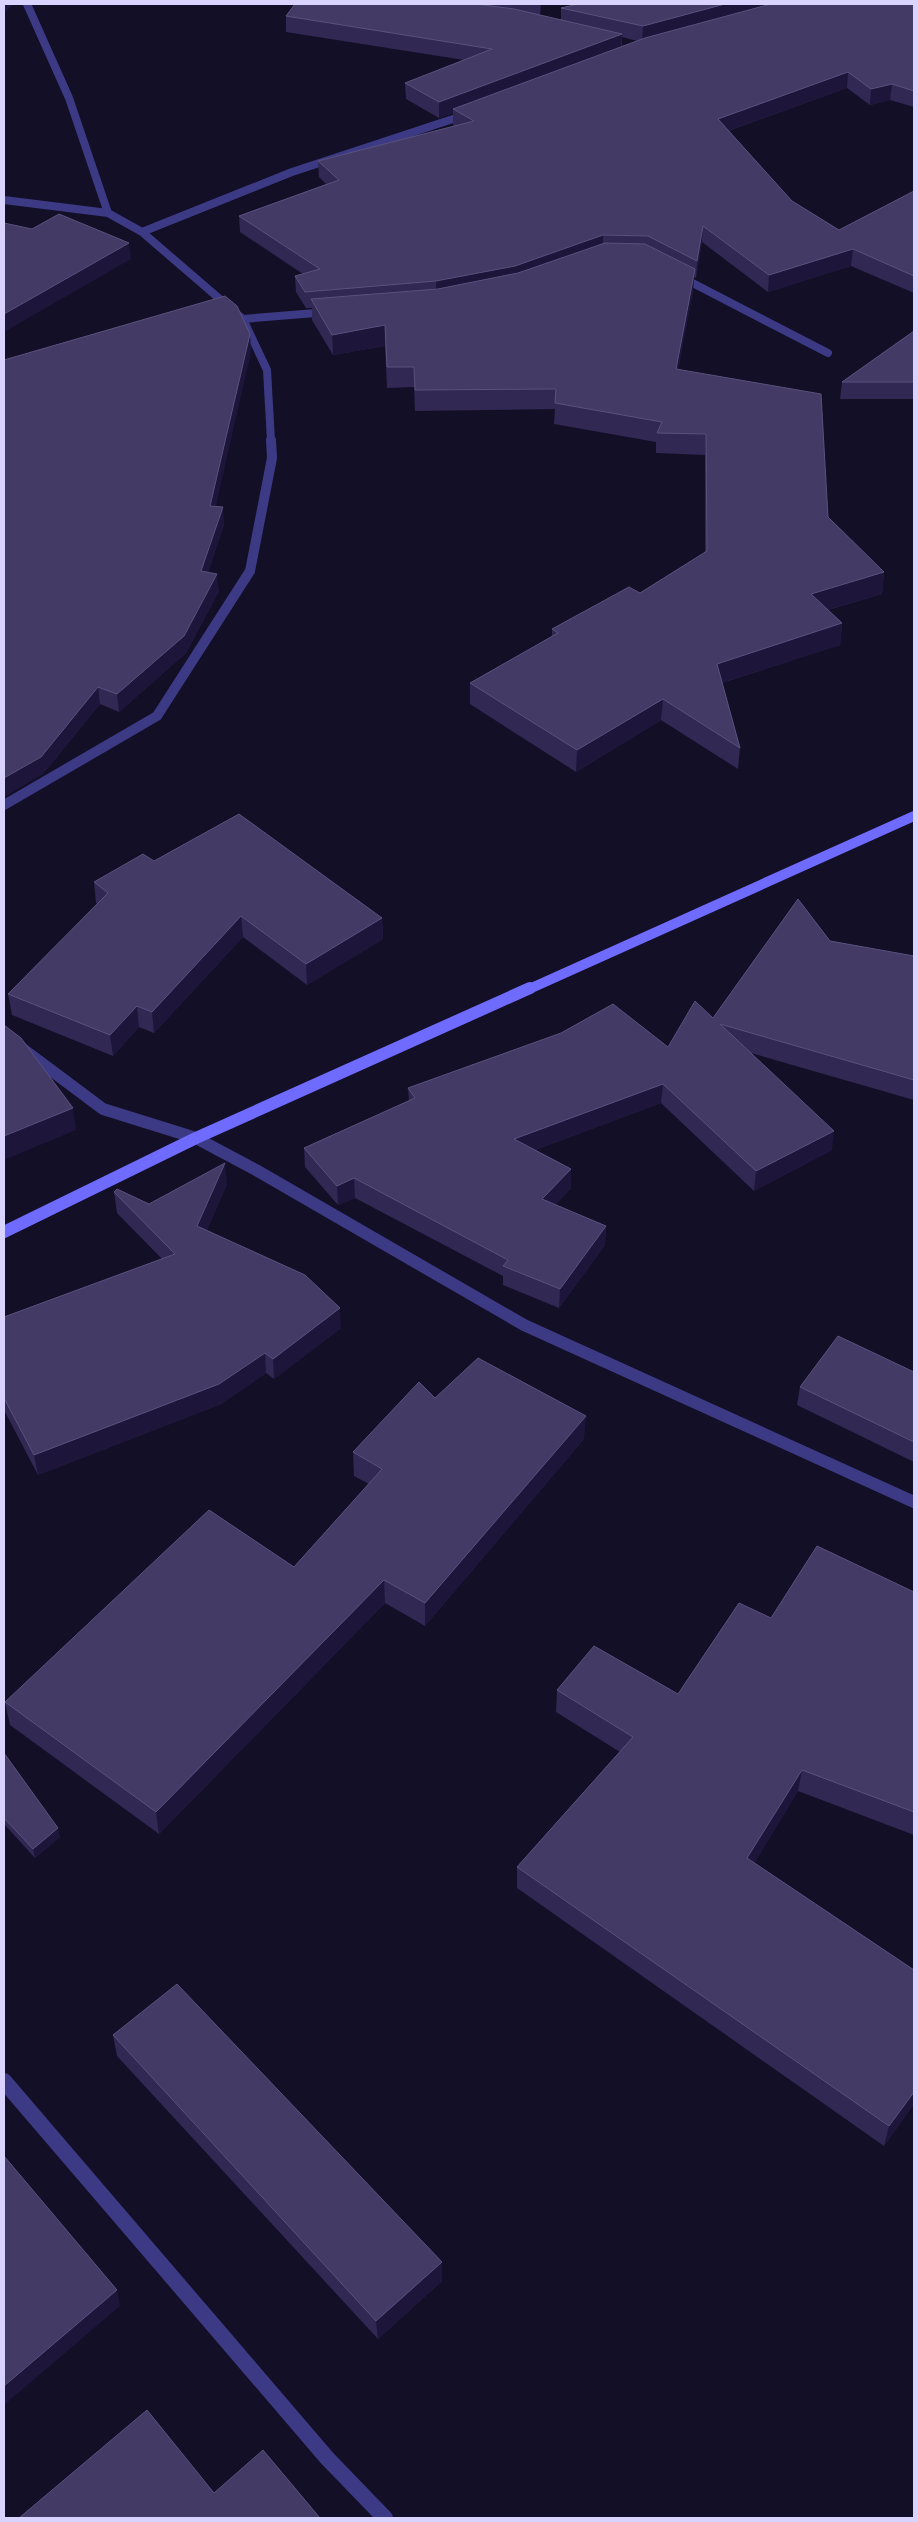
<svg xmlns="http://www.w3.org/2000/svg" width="918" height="2522" font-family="Karla,sans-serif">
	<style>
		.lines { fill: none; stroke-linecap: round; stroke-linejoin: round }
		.street-far3 { stroke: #3d3a85; stroke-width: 8 }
		.street-far2 { stroke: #3d3a85; stroke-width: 10 }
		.street-far1 { stroke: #3d3a85; stroke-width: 12 }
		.street { stroke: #3d3a85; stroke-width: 16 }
		.secondary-far1 { stroke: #6f6bff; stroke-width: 10 }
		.secondary { stroke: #6f6bff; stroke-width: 12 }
		.wall { fill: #312854; fill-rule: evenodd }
		.shaded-wall { fill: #1d163a }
		.building { fill: #433a66; stroke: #5a527e }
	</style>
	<rect width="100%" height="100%" fill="#130f26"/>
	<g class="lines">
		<path class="street-far3" d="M 27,4 L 69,98 L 108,213
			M 4,200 L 108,213 L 142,232 L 243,319 L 267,370 L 271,441
			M 142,232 L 292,172 L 468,114
			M 679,276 L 828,353
			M 243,319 L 328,312"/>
		<path class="street-far2" d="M 4,805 L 157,716 L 250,571 L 272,458 L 271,440"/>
		<path class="street-far1" d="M 4,1035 L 103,1109 L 196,1138 L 256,1170 L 524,1325 L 914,1502"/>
		<path class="street" d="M 4,2081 L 327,2458 L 385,2518"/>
		<path class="secondary-far1" d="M 527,990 L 914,816"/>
		<path class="secondary" d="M 4,1232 L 196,1138 L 530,988"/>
	</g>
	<path class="wall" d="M 295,4 L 541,4 L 540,15 L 561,20 L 561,8 L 914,4 L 914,107 L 890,100 L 870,105 L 847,88 L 728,131 L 792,201 L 839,230 L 914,191 L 914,293 L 851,266 L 768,292 L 702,242 L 696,278 L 694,277 L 693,290 L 678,369 L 884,572 L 882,594 L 828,610 L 842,623 L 840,645 L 722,683 L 740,748 L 738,769 L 661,720 L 576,772 L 470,704 L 470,683 L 552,636 L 552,629 L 640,593 L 705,552 L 705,455 L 656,453 L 656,442 L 554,424 L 555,409 L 415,411 L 414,387 L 387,388 L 385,346 L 333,355 L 312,320 L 312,308 L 306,308 L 296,292 L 295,276 L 303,274 L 240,232 L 239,216 L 326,184 L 319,177 L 318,161 L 454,126 L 453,125 L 453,113 L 439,118 L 406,99 L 405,83 L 464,60 L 286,32 L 286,16 ZM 622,37 L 637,41 L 622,46 Z
		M 914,331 L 914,399 L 840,399 L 842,382 Z
		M 251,351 L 215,506 L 224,524 L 208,572 L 219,591 L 186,653 L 119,712 L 100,704 L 43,774 Z
		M 154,861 L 382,918 L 383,939 L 307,985 L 243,937 L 154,1033 L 139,1027 L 113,1056 L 12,1015 L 8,994 L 98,904 L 96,903 L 94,882 Z
		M 830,941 L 914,956 L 914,1100 L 751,1053 L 832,1150 L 754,1191 L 661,1103 L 535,1150 L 571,1169 L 571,1188 L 555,1205 L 606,1226 L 605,1245 L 559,1308 L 503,1285 L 503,1276 L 355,1198 L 338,1205 L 305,1167 L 304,1148 L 409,1101 L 408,1088 L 668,1047 Z
		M 227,1184 L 207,1230 L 341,1328 L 274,1379 L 266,1373 L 221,1404 L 38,1475 L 4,1410 L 4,1317 L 162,1259 L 117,1213 L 114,1192 L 149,1204 Z
		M 914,1372 L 914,1462 L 797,1405 L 800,1387 Z
		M 435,1398 L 584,1439 L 425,1626 L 385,1603 L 159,1834 L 10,1725 L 5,1702 L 294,1567 L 369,1484 L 354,1476 L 353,1452 Z
		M 914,1592 L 914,1835 L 798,1791 L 754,1863 L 914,1970 L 914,2104 L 884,2146 L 517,1888 L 517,1867 L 620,1752 L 556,1712 L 557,1690 L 678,1694 L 771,1618 Z
		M 4,1753 L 60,1837 L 35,1858 L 4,1824 Z
		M 113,2035 L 442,2262 L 442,2281 L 378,2339 L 117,2056 Z"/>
	<path class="shaded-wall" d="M 4,4 L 13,4 L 4,13 Z
		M 725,4 L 781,4 L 642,42 L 643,26 Z
		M 622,34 L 621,49 L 453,109 L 453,113 L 439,118 L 439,102 Z
		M 848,72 L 847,88 L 716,135 L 718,119 Z
		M 892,84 L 890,100 L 870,105 L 871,89 Z
		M 703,226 L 702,242 L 696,278 L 697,261 Z
		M 603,235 L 603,251 L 436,298 L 436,281 Z
		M 129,243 L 131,259 L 4,332 L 4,314 Z
		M 853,249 L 851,266 L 768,292 L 769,275 Z
		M 695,269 L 693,290 L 675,389 L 676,369 Z
		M 385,325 L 385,346 L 333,355 L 332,335 Z
		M 250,334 L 251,351 L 212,523 L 210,506 Z
		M 223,507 L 224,524 L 203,588 L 201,571 Z
		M 884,572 L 882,594 L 809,615 L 811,594 Z
		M 217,574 L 219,591 L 186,653 L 119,712 L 117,694 Z
		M 842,623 L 840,645 L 715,685 L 717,664 Z
		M 98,687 L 100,704 L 43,774 L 4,797 L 4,778 Z
		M 663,699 L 661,720 L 576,772 L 577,750 Z
		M 241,916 L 243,937 L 154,1033 L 152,1012 Z
		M 382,918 L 383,939 L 307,985 L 306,964 Z
		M 137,1006 L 139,1027 L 113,1056 L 110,1035 Z
		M 663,1084 L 661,1103 L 513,1158 L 514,1139 Z
		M 73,1108 L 76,1130 L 4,1160 L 4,1136 Z
		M 834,1131 L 832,1150 L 754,1191 L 756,1171 Z
		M 225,1163 L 227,1184 L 200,1246 L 197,1226 Z
		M 571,1169 L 571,1188 L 541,1219 L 542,1199 Z
		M 354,1178 L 355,1198 L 338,1205 L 337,1186 Z
		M 606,1226 L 605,1245 L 559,1308 L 560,1289 Z
		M 340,1308 L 341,1328 L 274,1379 L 273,1359 Z
		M 265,1353 L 266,1373 L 221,1404 L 38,1475 L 34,1455 Z
		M 586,1416 L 584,1439 L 425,1626 L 425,1603 Z
		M 384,1580 L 385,1603 L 159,1834 L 156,1812 Z
		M 802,1770 L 798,1791 L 744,1880 L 747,1858 Z
		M 58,1828 L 60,1837 L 35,1858 L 33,1849 Z
		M 914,2092 L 914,2104 L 884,2146 L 889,2126 Z
		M 442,2262 L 442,2281 L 378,2339 L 376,2321 Z
		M 117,2290 L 120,2306 L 4,2405 L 4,2386 Z"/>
	<path class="building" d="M 295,4 L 476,4 L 514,9 L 622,34 L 439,102 L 405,83 L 492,49 L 286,16 Z
		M 578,4 L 725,4 L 643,26 L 561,8 Z
		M 771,4 L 914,4 L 914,91 L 892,84 L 871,89 L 848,72 L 718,119 L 792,201 L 839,230 L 914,191 L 914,276 L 853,249 L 769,275 L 703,226 L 697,261 L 648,236 L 603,235 L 515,266 L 436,281 L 305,292 L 295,276 L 320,269 L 239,216 L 339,180 L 318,161 L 474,121 L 453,109 L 645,38 Z
		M 59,214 L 129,243 L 4,314 L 4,223 L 32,229 Z
		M 605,243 L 645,244 L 695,269 L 676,369 L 821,394 L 828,517 L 884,572 L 811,594 L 842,623 L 717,664 L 740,748 L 663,699 L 577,750 L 470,683 L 558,633 L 552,629 L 629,587 L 640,593 L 707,551 L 706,434 L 657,433 L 662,422 L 555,403 L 556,389 L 415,390 L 414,367 L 387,367 L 385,325 L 332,335 L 311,299 L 438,289 L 518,273 Z
		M 225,296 L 237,306 L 250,334 L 210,506 L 223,507 L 201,571 L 217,574 L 184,636 L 117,694 L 98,687 L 41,757 L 4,778 L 4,360 Z
		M 914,331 L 914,382 L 842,382 Z
		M 239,814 L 382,918 L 306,964 L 241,916 L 152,1012 L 137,1006 L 110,1035 L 8,994 L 108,893 L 94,882 L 143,854 L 154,861 Z
		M 798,899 L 830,941 L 914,956 L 914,1080 L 720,1024 L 834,1131 L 756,1171 L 663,1084 L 514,1139 L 571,1169 L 542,1199 L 606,1226 L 560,1289 L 503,1266 L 508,1260 L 354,1178 L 337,1186 L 304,1148 L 415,1098 L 408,1088 L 561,1033 L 613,1004 L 668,1047 L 695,1001 L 713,1018 Z
		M 4,1025 L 21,1038 L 73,1108 L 4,1136 Z
		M 225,1163 L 197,1226 L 305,1275 L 340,1308 L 273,1359 L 265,1353 L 219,1384 L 34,1455 L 4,1398 L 4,1317 L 175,1254 L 114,1192 L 117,1189 L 149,1204 Z
		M 838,1336 L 914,1372 L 914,1442 L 800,1387 Z
		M 478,1358 L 586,1416 L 425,1603 L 384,1580 L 156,1812 L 5,1702 L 209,1510 L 294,1567 L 382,1469 L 353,1452 L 419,1382 L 435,1398 Z
		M 817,1546 L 914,1592 L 914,1812 L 802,1770 L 747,1858 L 914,1970 L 914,2092 L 889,2126 L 517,1867 L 633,1737 L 557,1690 L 594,1646 L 678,1694 L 739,1603 L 771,1618 Z
		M 4,1753 L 58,1828 L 33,1849 L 4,1818 Z
		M 177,1984 L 442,2262 L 376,2321 L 113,2035 Z
		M 4,2156 L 117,2290 L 4,2386 Z
		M 147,2410 L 214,2493 L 263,2450 L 320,2518 L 19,2518 Z"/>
	<rect width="918" height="2522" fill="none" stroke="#d9d4ff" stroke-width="10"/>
</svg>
